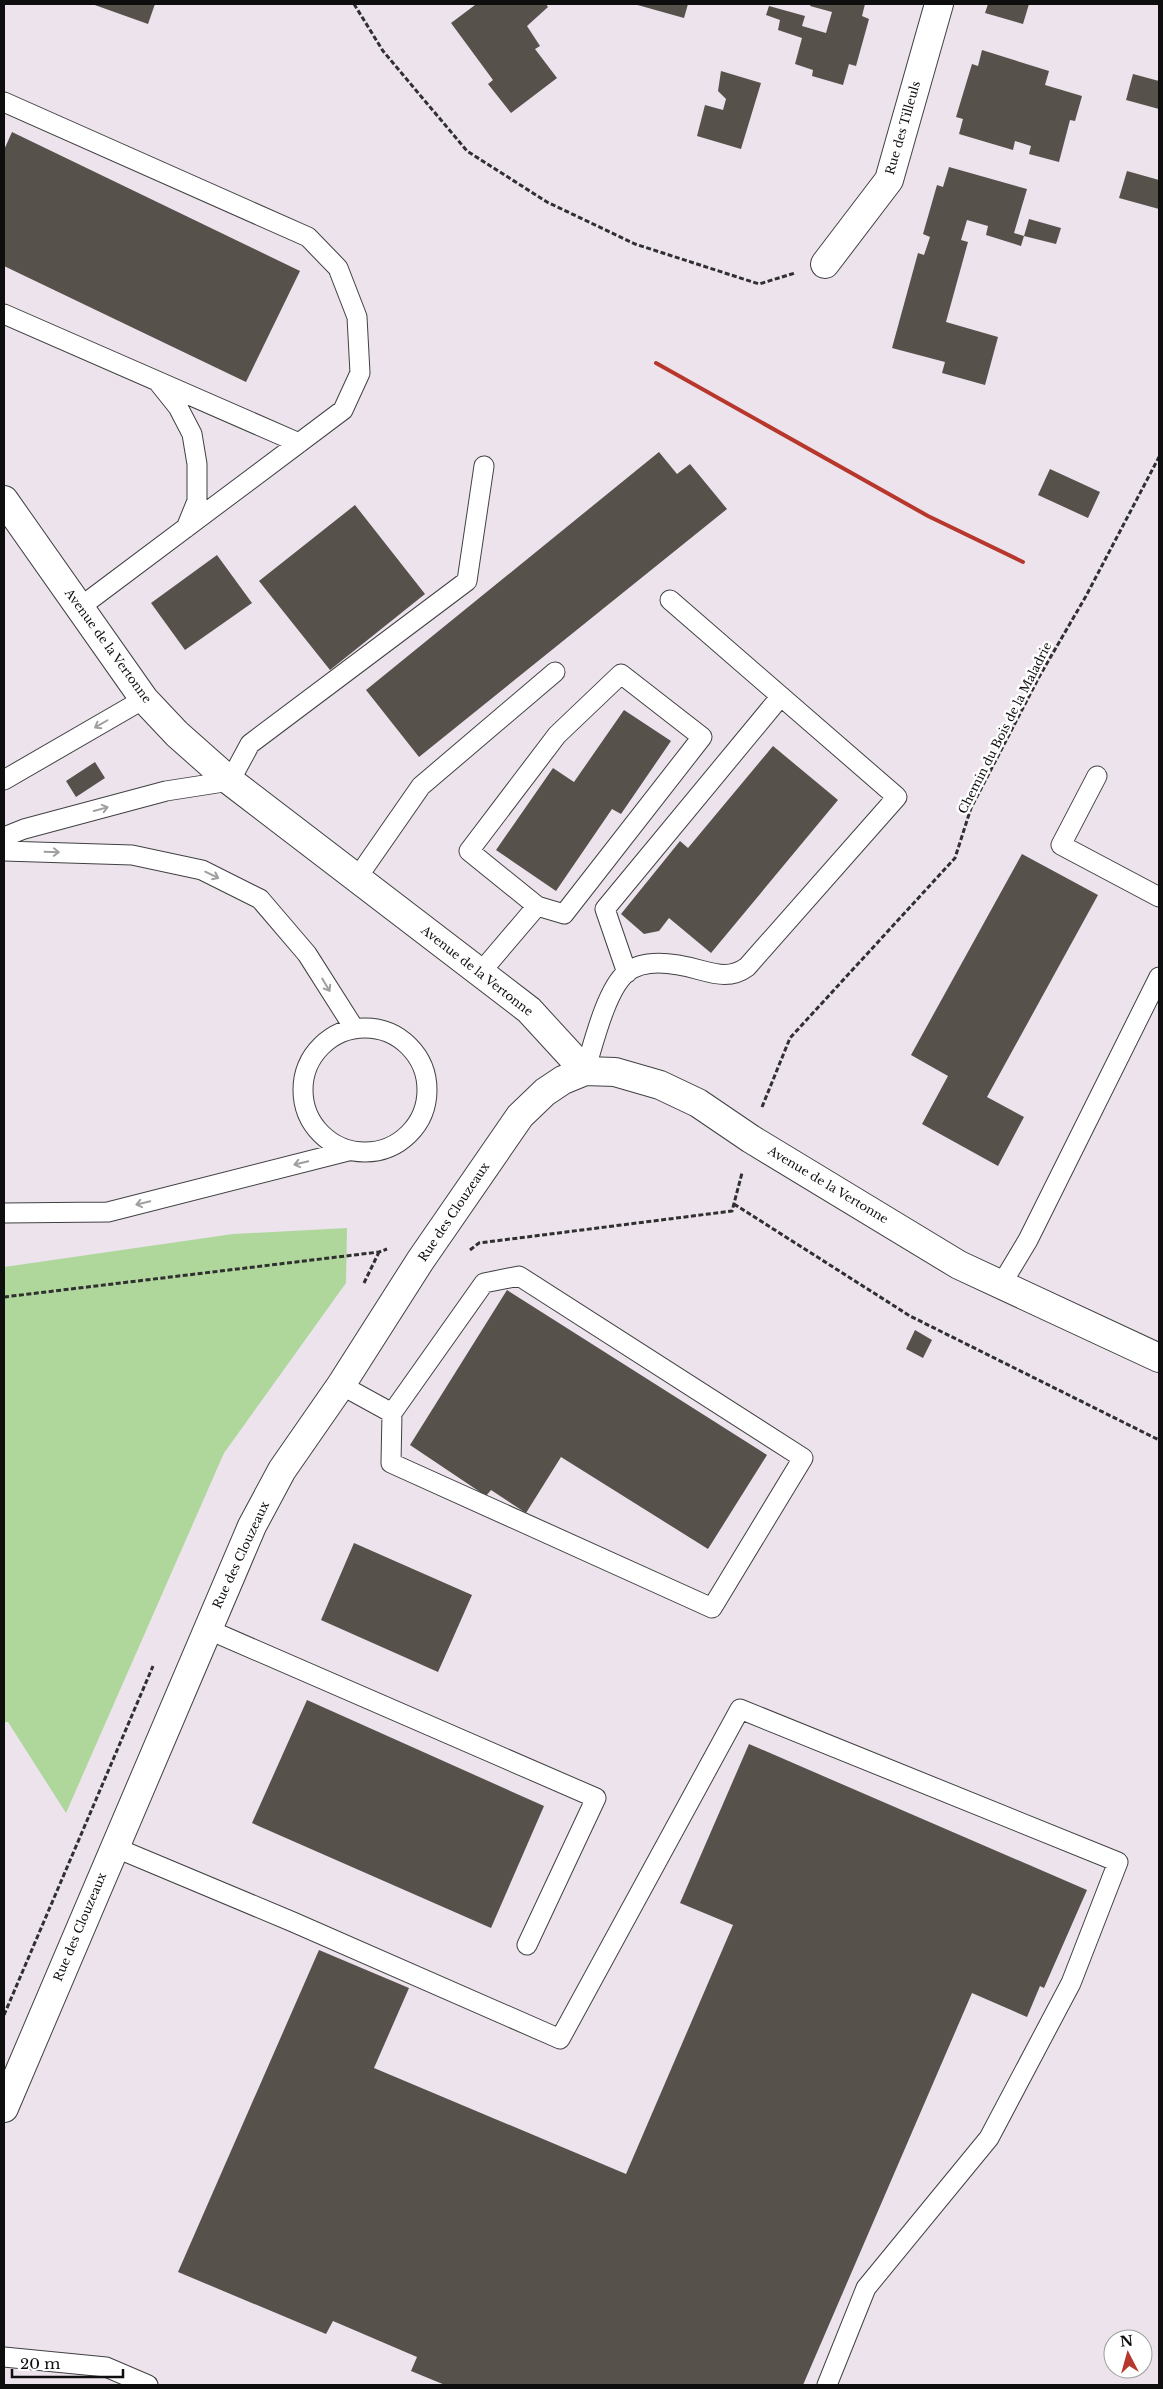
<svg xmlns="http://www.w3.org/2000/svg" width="1163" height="2389" font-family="'Libre Baskerville',serif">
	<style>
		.industrial { fill: #ece3ec; fill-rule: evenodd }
		.forest { fill: #afd79c }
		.building { fill: #56514b }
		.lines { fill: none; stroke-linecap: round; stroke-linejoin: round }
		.service-casing { stroke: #414141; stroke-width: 21 }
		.minor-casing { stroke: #414141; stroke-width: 30 }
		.path { stroke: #303030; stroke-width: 3; stroke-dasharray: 5 2.5; stroke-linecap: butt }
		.service { stroke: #fff; stroke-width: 19 }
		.minor { stroke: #fff; stroke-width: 28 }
		.rail { stroke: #b7372d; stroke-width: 4 }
		.oneway { stroke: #9f9f9f }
		.labels { text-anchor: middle; stroke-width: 5; stroke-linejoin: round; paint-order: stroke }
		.street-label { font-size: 12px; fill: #0e0e0e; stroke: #fff }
	</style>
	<rect width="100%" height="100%" fill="#fefdf0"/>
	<path class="industrial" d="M 4,4 L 1159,4 L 1159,2385 L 4,2385 ZM 1113,2339 L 1143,2339 L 1143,2369 L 1113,2369 Z"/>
	<path class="forest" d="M 347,1228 L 346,1283 L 224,1453 L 66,1813 L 8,1722 L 4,1722 L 4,1267 L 233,1234 Z"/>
	<path class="building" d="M 92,4 L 155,4 L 148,24 Z
		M 474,4 L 546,4 L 548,7 L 527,26 L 540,46 L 535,49 L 557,78 L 511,113 L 488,84 L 493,80 L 451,23 L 475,5 Z
		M 634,4 L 688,4 L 684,18 Z
		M 811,4 L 865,4 L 862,16 L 869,19 L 856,66 L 849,64 L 843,85 L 812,76 L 813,70 L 795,64 L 802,38 L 778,30 L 780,20 L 766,15 L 769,6 L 805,16 L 802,26 L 826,33 L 832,12 L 810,6 Z
		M 988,4 L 1029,4 L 1023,24 L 985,13 Z
		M 982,50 L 1049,71 L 1045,85 L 1082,96 L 1075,121 L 1070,120 L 1059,162 L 1029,154 L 1031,146 L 1015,141 L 1013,150 L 959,134 L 963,119 L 956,117 L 972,64 L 978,66 Z
		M 721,71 L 761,83 L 741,149 L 697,136 L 705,105 L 723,110 L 726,99 L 718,91 Z
		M 1133,74 L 1159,81 L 1159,109 L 1126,100 Z
		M 12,132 L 300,271 L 246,382 L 4,266 L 4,150 Z
		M 949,167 L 1027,189 L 1014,233 L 1024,236 L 1021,246 L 986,235 L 988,226 L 967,220 L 961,240 L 968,242 L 946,322 L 998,337 L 985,385 L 942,373 L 945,362 L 892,348 L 918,253 L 924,255 L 930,237 L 923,234 L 937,185 L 943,187 Z
		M 1127,171 L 1159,180 L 1159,209 L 1119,198 Z
		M 1029,219 L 1061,228 L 1056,244 L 1024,236 Z
		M 659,452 L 677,474 L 690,464 L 727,509 L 419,757 L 366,690 Z
		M 1050,469 L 1100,492 L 1088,518 L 1038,495 Z
		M 355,505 L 425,594 L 330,670 L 259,581 Z
		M 217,555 L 252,603 L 185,650 L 151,603 Z
		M 624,710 L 671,741 L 621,814 L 612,809 L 556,891 L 496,850 L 553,768 L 574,782 Z
		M 773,746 L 838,800 L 711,953 L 669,918 L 659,931 L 644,934 L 621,914 L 680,841 L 688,848 Z
		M 95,762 L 105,778 L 76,797 L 66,781 Z
		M 1022,854 L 1098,895 L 987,1097 L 1024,1117 L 998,1166 L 922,1124 L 948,1076 L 911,1055 Z
		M 507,1290 L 767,1455 L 708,1549 L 561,1457 L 526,1513 L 491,1490 L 486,1496 L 410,1445 Z
		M 915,1330 L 932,1340 L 923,1358 L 906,1349 Z
		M 354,1543 L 472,1595 L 438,1672 L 321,1620 Z
		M 307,1700 L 544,1806 L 491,1928 L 252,1823 Z
		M 749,1744 L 1087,1890 L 1044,1988 L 1040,1986 L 1027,2017 L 972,1993 L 803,2385 L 445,2385 L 411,2371 L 417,2357 L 333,2321 L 326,2334 L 178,2272 L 319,1950 L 409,1988 L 374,2068 L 626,2174 L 733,1925 L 680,1903 Z"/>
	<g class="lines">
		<g class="service-casing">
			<path id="service" d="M 4,102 L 308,237 L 338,268 L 357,317 L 360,373 L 343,410 L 79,608
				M 4,314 L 299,443
				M 158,382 L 178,407 L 192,434 L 197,464 L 197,501 L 186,528
				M 1097,776 L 1061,845 L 1159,897
				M 4,780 L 144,699
				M 4,837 L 24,829 L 166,791 L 230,781 L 250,744 L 467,581 L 484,466
				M 4,851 L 132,855 L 202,870 L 260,899 L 307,954 L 354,1028
				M 357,878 L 421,786 L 555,672
				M 480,973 L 537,906 L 469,851 L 557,735 L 621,674 L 702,737 L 564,914 L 537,906
				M 627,973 L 605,909 L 781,696
				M303 1090a62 62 0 1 1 124 0a62 62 0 1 1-124 0Z
				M 585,1071 C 593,1045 606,990 626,973 C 645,957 679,964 700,970 C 718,975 732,978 747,967 L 897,797 L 670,600
				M 4,1213 L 108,1212 L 348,1151
				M 1001,1285 L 1028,1240 L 1159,977
				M 341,1385 L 392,1413 L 484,1283 L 519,1276 L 803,1458 L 712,1608 L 391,1463 L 392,1413
				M 207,1629 L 596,1798 L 527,1945
				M 114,1847 L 293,1922 L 560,2039 L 740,1709 L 1118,1862 L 1071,1983 L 989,2138 L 866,2288 L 827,2385
				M 4,2357 L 106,2367 L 148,2385"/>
		</g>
		<g class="minor-casing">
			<path id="minor" d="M 825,264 L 889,180 L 939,4
				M 4,500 L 144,699 L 177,734 L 230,781 L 529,1010 L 585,1071 L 615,1072 L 660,1085 L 698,1103 L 751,1139 L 959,1265 L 1159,1358
				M 4,2108 L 252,1526 L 282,1470 L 341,1385 L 420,1261 L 520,1116 L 545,1092 L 563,1080 L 585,1071"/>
		</g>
		<path class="path" d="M 354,4 L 383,51 L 467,151 L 547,202 L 635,244 L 759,284 L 795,273
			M 762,1107 L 790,1038 L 955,858 L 971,808 L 1039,677 L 1086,596 L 1159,457
			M 734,1204 L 910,1316 L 1159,1440
			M 470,1250 L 479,1243 L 732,1211 L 742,1173
			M 364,1283 L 379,1252
			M 4,1297 L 379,1252 L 387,1249
			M 4,2015 L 153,1666"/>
		<use href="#service" class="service"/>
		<use href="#minor" class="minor"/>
		<path class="rail" d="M 656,363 L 928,516 L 1023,562"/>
	</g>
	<defs><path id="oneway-shaft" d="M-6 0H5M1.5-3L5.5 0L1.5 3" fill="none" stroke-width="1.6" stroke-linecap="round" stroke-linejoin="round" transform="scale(1.25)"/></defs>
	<g class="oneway">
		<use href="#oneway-shaft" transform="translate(101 724) rotate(150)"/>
		<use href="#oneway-shaft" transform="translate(101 809) rotate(-15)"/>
		<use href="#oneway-shaft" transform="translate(52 852) rotate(2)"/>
		<use href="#oneway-shaft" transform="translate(212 875) rotate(26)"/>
		<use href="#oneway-shaft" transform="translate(326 985) rotate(59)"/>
		<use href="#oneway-shaft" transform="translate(301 1163) rotate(166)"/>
		<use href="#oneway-shaft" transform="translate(143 1203) rotate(166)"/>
	</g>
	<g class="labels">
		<g class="street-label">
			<text transform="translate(903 128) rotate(-74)" y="4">Rue des Tilleuls</text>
			<text transform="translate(108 646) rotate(54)" y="4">Avenue de la Vertonne</text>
			<text transform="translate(1005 728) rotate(-63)" y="4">Chemin du Bois de la Maladrie</text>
			<text transform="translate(477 971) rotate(38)" y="4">Avenue de la Vertonne</text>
			<text transform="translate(828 1185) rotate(31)" y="4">Avenue de la Vertonne</text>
			<text transform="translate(454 1212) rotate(-56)" y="4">Rue des Clouzeaux</text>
			<text transform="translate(241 1555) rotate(-65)" y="4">Rue des Clouzeaux</text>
			<text transform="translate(80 1927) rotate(-67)" y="4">Rue des Clouzeaux</text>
		</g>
	</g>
	<rect width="1163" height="2389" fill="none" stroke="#0e0e0e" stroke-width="10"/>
	<g transform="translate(1128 2354) rotate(354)"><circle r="24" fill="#ffffff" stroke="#9f9f9f"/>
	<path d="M0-4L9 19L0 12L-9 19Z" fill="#b7372d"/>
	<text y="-8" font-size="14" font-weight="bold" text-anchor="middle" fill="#0e0e0e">N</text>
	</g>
	<path d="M12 2369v8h111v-8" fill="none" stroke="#0e0e0e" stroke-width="2.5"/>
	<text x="20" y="2369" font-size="15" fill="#0e0e0e" stroke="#ffffff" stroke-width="4" paint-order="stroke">20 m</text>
</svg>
